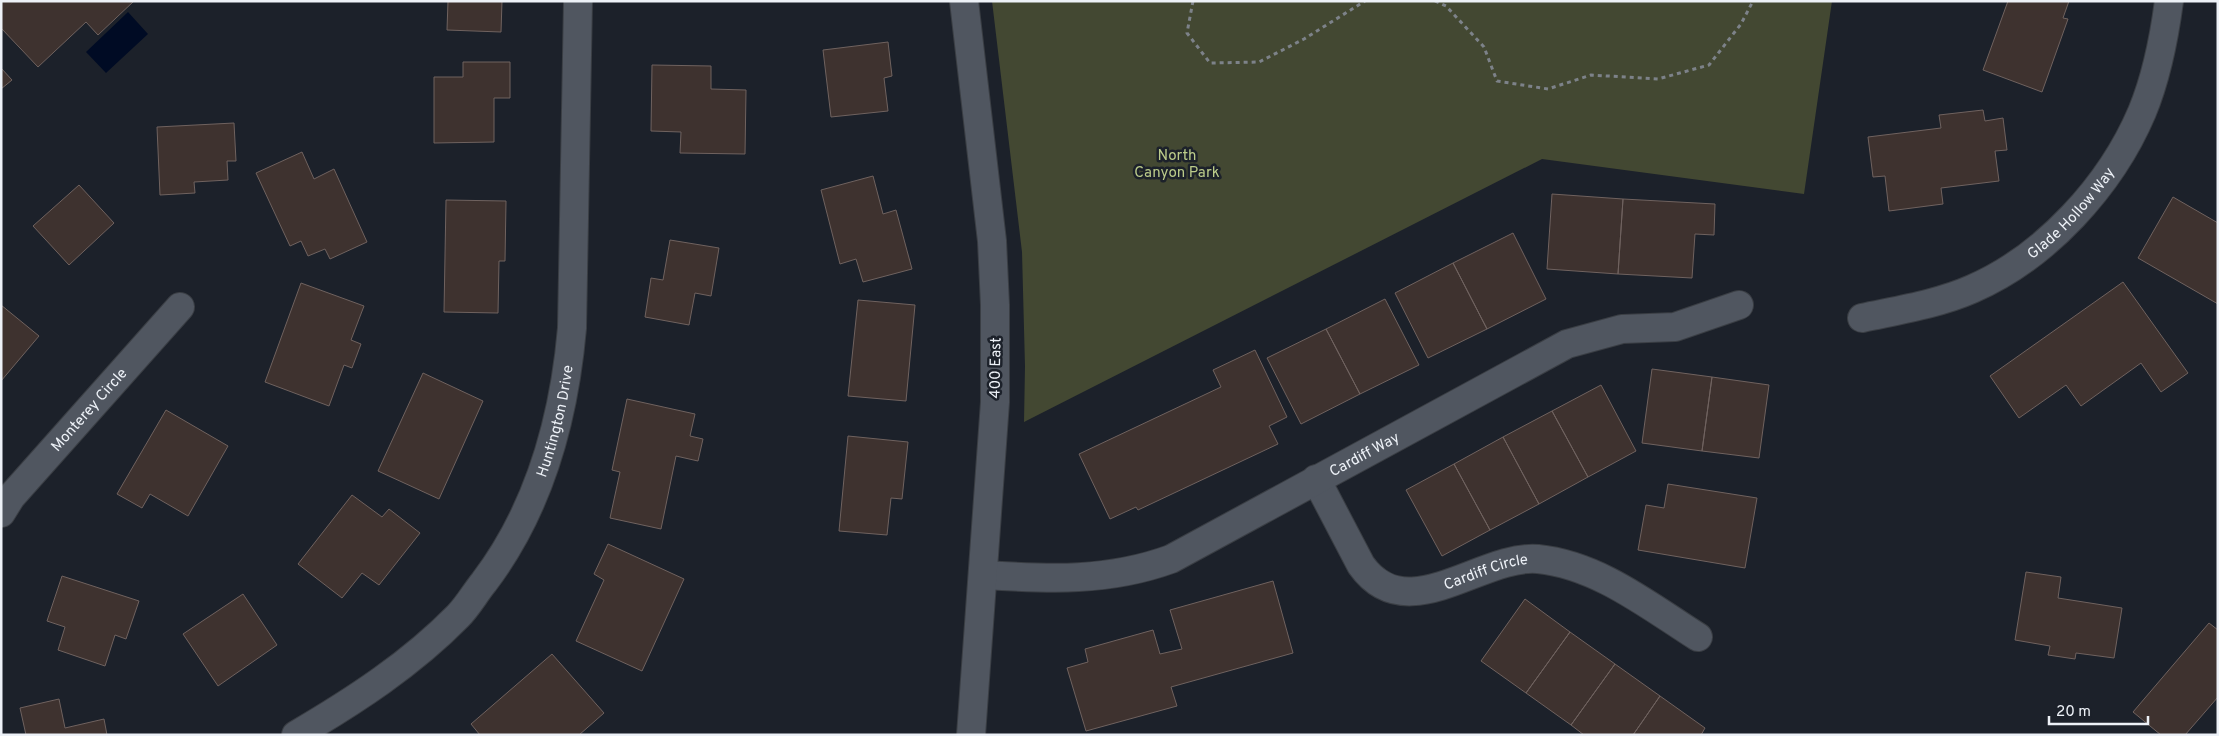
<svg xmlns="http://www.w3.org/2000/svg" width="2219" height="736" font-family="Overpass,sans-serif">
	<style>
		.green { fill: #434832 }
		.water { fill: #000b24 }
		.building { fill: #3e322f; stroke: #6f625f }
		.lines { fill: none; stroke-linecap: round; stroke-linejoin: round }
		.minor-casing { stroke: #3a3e44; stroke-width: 30 }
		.tertiary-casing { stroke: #3a3e44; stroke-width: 30 }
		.path { stroke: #7d8289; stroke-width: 3; stroke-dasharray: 4 4; stroke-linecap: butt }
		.minor { stroke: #505660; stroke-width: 28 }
		.tertiary { stroke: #505660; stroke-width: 28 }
		.labels { text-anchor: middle; stroke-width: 5; stroke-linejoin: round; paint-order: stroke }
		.park-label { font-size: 15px; fill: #bccc8a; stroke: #1c212a }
		.street-label { font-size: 15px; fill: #edf1f7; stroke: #1c212a }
	</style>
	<rect width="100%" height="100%" fill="#1c212a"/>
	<path class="green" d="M 992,1 L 1832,1 L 1804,194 L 1542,159 L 1024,422 L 1025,366 L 1022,252 Z"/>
	<path class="water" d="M 128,12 L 148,34 L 106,73 L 86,52 Z"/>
	<path class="building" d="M 1,1 L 134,1 L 98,35 L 86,22 L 38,67 L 1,28 Z
		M 448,1 L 502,1 L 501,32 L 447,30 Z
		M 2008,1 L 2069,1 L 2063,18 L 2068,19 L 2042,92 L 1983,70 Z
		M 888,42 L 892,76 L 884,78 L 888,111 L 831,117 L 823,50 Z
		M 463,62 L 510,62 L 510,98 L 494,98 L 494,142 L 434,143 L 434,77 L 463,77 Z
		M 652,65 L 711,66 L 711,89 L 746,90 L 745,154 L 680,153 L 681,132 L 651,131 Z
		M 1,68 L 12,80 L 1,89 Z
		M 1983,110 L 1985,121 L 2003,118 L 2007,150 L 1995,151 L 1999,181 L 1941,188 L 1943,204 L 1889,211 L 1885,176 L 1873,177 L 1868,137 L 1941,128 L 1939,115 Z
		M 234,123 L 236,161 L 227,161 L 228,180 L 194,182 L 195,193 L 160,195 L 157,127 Z
		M 302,152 L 314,179 L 334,169 L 367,242 L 330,259 L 325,249 L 308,256 L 301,241 L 290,246 L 256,173 Z
		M 873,176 L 883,214 L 896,210 L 912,269 L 863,282 L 856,259 L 840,264 L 821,190 Z
		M 79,185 L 114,223 L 69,265 L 33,226 Z
		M 1552,194 L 1623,199 L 1618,274 L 1547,269 Z
		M 2173,197 L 2218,223 L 2218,304 L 2138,258 Z
		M 1623,199 L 1715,204 L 1714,235 L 1695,234 L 1692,278 L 1618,274 Z
		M 446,200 L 506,201 L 505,261 L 499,261 L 498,313 L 444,312 Z
		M 1513,233 L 1546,299 L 1487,329 L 1453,263 Z
		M 670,240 L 719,248 L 711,296 L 695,293 L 689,325 L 645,317 L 651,278 L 663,280 Z
		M 1453,263 L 1487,329 L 1428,358 L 1395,293 Z
		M 2123,282 L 2188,373 L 2161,392 L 2141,363 L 2081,406 L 2066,385 L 2019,418 L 1990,376 Z
		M 301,283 L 364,306 L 351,340 L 361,344 L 352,368 L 344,365 L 329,406 L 265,382 Z
		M 1385,299 L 1419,365 L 1360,394 L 1326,329 Z
		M 858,300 L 915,305 L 906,401 L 848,396 Z
		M 1,305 L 39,336 L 1,381 Z
		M 1326,329 L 1360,394 L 1301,424 L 1267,358 Z
		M 1255,350 L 1287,417 L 1269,426 L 1278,444 L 1138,510 L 1136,507 L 1110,519 L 1079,454 L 1221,387 L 1213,370 Z
		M 1652,369 L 1712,377 L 1702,451 L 1642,443 Z
		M 423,373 L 483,401 L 439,499 L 378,471 Z
		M 1712,377 L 1769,385 L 1759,458 L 1702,451 Z
		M 1601,385 L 1636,451 L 1588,477 L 1552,411 Z
		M 627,399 L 695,414 L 690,436 L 703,439 L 698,461 L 676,456 L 661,529 L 610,518 L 620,472 L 612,470 Z
		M 166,410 L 228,446 L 188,516 L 150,494 L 142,508 L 117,494 Z
		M 1552,411 L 1588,477 L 1539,504 L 1503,437 Z
		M 848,436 L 908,442 L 902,499 L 891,498 L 887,535 L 839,531 Z
		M 1503,437 L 1539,504 L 1490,530 L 1454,464 Z
		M 1454,464 L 1490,530 L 1442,556 L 1406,490 Z
		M 1668,484 L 1757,498 L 1745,568 L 1638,550 L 1646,505 L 1664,508 Z
		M 352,495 L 382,517 L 389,509 L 420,533 L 379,585 L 362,573 L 342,598 L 298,564 Z
		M 608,544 L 684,579 L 642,671 L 576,641 L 604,580 L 594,574 Z
		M 2026,572 L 2061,577 L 2058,598 L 2122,608 L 2114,658 L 2076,653 L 2075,659 L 2048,655 L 2050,646 L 2015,640 Z
		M 62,576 L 139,601 L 126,639 L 115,635 L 105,666 L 58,650 L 65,627 L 47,621 Z
		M 1273,581 L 1293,653 L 1171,687 L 1177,706 L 1086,731 L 1067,668 L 1088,662 L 1085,649 L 1153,630 L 1160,654 L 1182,649 L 1170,610 Z
		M 243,594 L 277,645 L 218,686 L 183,634 Z
		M 1525,599 L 1570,632 L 1526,693 L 1481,661 Z
		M 2209,623 L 2218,630 L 2218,697 L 2185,735 L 2161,735 L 2133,712 Z
		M 1570,632 L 1615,664 L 1571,725 L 1526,693 Z
		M 552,654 L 604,713 L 579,735 L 480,735 L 471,724 Z
		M 1615,664 L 1660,696 L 1633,735 L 1584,735 L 1571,725 Z
		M 1660,696 L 1705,728 L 1701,735 L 1633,735 Z
		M 59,699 L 65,728 L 104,719 L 107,735 L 26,735 L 20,708 Z"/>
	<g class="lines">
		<g class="minor-casing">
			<g id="minor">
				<path id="s1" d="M 1862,318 C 1899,310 1938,304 1972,289 C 2046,257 2111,185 2142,112 C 2157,76 2164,39 2169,1"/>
				<path id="s2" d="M 1316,479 L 1361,565 C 1407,630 1481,554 1538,559 C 1598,565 1649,606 1698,637"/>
				<path id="s3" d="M 1,513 L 11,497 L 180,307"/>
				<path id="s4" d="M 984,575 C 1049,579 1108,582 1171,559 L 1567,344 L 1622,329 L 1675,327 L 1739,305"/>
				<path id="s5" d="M 296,735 C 354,701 411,664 458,616 C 468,606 475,593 484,582 C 540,508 564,420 572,328 L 578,1"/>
			</g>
		</g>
		<g class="tertiary-casing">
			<path id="tertiary" d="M 964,1 L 992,241 L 995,305 L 995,402 L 971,735"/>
		</g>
		<path class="path" d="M 1193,1 L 1187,33 L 1210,63 L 1259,62 L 1304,39 L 1365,1
			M 1435,1 L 1446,6 L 1484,47 L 1497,81 L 1548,89 L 1591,75 L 1658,79 L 1709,65 L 1741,24 L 1753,1"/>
		<use href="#minor" class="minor"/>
		<use href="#tertiary" class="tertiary"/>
	</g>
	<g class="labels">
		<g class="park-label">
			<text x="1177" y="160">North<tspan x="1177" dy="17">Canyon Park</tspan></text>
		</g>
		<g class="street-label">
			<text dy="5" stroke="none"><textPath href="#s1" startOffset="240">Glade Hollow Way</textPath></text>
			<text transform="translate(995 368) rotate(-89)" y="5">400 East</text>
			<text dy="5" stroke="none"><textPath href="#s3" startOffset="136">Monterey Circle</textPath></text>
			<text dy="5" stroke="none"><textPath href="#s5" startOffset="422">Huntington Drive</textPath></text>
			<text dy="5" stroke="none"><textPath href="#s4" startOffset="409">Cardiff Way</textPath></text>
			<text dy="5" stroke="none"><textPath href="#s2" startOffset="234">Cardiff Circle</textPath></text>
		</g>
	</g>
	<rect width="2219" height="736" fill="none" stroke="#edf1f7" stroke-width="5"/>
	<path d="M2049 716v8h99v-8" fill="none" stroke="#edf1f7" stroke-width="2.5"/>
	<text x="2056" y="716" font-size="15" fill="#edf1f7" stroke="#1c212a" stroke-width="4" paint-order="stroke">20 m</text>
</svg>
